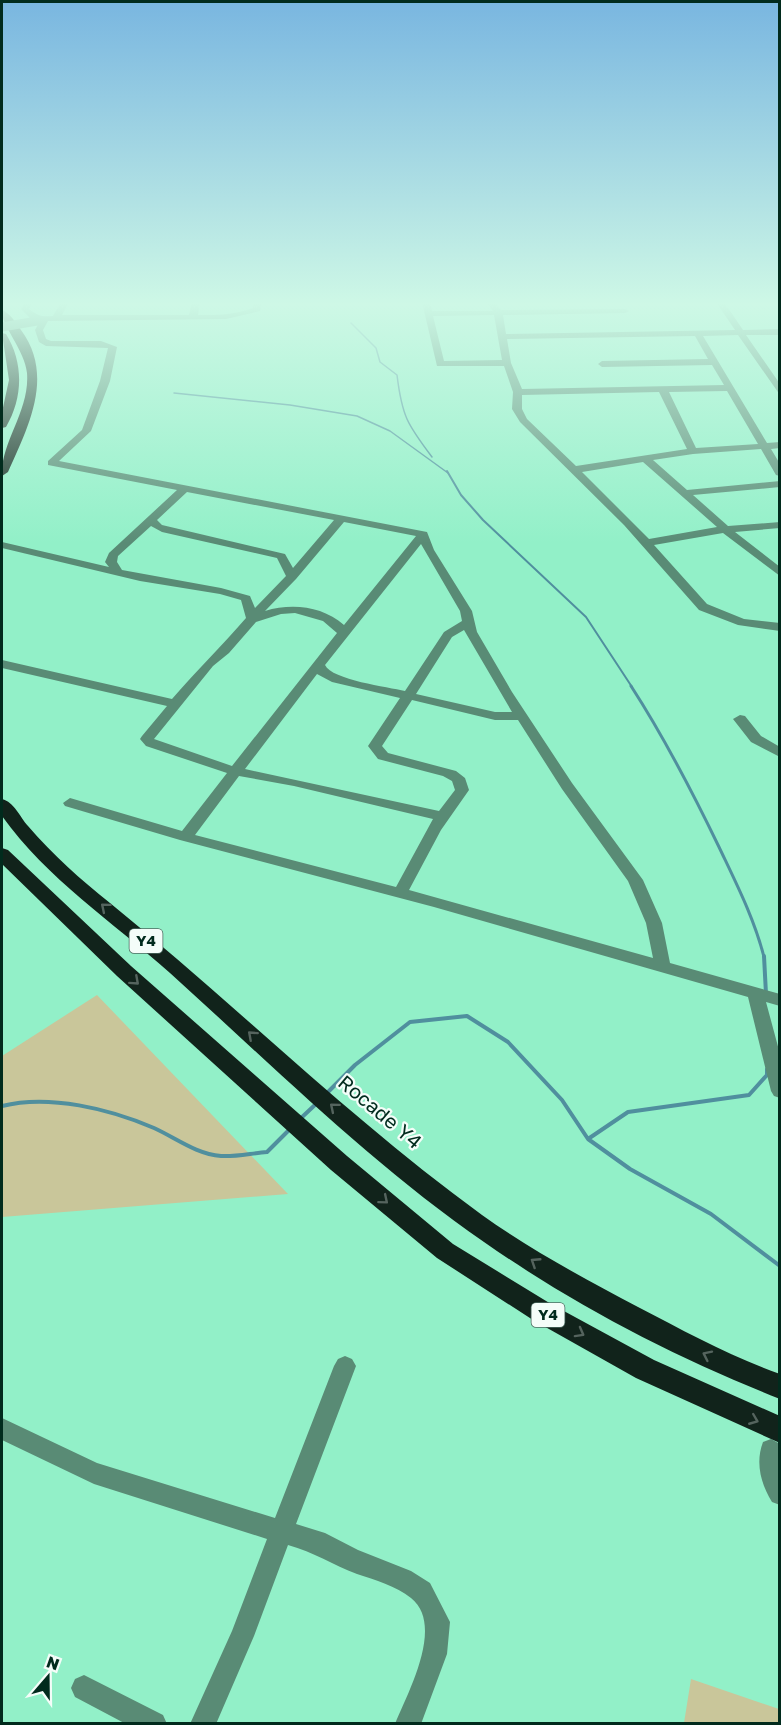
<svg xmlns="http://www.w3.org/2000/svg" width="781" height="1725" font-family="'Golos Text',sans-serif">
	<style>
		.green { fill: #c9c69a }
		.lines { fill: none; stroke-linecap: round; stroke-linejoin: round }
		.stream-far3 { stroke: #508f9e; stroke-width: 1.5 }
		.stream-far2 { stroke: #508f9e; stroke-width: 2 }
		.stream-far1 { stroke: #508f9e; stroke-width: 3 }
		.stream { stroke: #508f9e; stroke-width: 4 }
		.minor { fill: #598b75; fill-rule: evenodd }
		.highway { fill: #11231b; fill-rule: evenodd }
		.minor-bridge { stroke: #598b75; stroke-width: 9 }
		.oneway { stroke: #55645e }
		.labels { text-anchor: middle; stroke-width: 4.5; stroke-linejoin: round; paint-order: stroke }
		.shield { fill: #f4fdf9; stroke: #4a6a5f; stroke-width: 1.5 }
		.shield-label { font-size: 15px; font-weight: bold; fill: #012b1d }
		.near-street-label { font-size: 20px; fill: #012b1d; stroke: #f4fdf9 }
	</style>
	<rect width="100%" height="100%" fill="#92f0c8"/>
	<path class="green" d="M 97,995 L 288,1194 L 2,1217 L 2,1056 Z
		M 691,1679 L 779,1709 L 779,1723 L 684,1723 Z"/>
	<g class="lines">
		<path class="stream-far3" d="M 351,323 L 376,348 L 380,362 L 397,375 C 402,416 407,424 432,457
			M 174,393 L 290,405 L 357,416 L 390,431 L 448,473"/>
		<path class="stream-far2" d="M 447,471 L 461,495 L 483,520 L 586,617 L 632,687"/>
		<path class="stream-far1" d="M 631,686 C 664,737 692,791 719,847 C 736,883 754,918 764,957"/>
		<path class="stream" d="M 764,956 L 766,994
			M 326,1094 L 355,1065 L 410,1022 L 467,1016 L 508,1042 L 562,1100 L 588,1139 L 630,1169 L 711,1214 L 780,1266
			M 2,1106 C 49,1094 110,1109 154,1128 C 176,1138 196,1154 221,1156 C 236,1157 252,1153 267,1152 L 289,1130
			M 300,1119 L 317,1103
			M 588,1139 L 628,1112 L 749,1095 L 767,1075 L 767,1069"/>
		<path class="minor" d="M 25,302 L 33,302 L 29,309 C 38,316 42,317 53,316 L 61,302 L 69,302 L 62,315 L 189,315 L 192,302 L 200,302 L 198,315 C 217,315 235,315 253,308 L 254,302 L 262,302 L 260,311 L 226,319 L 48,321 L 43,330 L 46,339 L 51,341 L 101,341 L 117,347 L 110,381 L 91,431 L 59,461 L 427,532 L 434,550 L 472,611 L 477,632 L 512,692 L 572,783 L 643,880 L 662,923 L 670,963 L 780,994 L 780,1006 L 766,1002 L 780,1054 L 780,1098 L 774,1096 L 771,1091 L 748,997 L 434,907 L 180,840 L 65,806 L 63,803 L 70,798 L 182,831 L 227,773 L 146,746 L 140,739 L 142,736 L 167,706 L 2,668 L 2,660 L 172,699 C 196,671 222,646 246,618 L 241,600 L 220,594 L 140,581 L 2,548 L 2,542 L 109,567 L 105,562 L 109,553 L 177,490 L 48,465 L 48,461 L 82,430 L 100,381 L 108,348 L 46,346 L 39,342 L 35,330 L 40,321 L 31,319 L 21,309 ZM 187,492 L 334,520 L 293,568 L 285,554 L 162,525 L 157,520 ZM 344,522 L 416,536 L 344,625 C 322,606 292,603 265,611 L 296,579 ZM 151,526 L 162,532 L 277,558 L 286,576 L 255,608 L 250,596 L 221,588 L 122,570 L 117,562 L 118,556 ZM 421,544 L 460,611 L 462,621 L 444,632 L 405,691 C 388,687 332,680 325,665 ZM 295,613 L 323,621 L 337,633 L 232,766 L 154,739 L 213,666 L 229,653 L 256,622 L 281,614 ZM 464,630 L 512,712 L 495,712 L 416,694 L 452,637 ZM 317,674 L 332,682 L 400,698 L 368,746 L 378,759 L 443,776 L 452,781 L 455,790 L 439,811 L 245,769 ZM 412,700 L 495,720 L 518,720 L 562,789 L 628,881 L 646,923 L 653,958 L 409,890 L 441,830 L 469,790 L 465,778 L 456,771 L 388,753 L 382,746 ZM 239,776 L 294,786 L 433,819 L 396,887 L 195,835 Z
			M 422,302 L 430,302 L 432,311 L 493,311 L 486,302 L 494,302 L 501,310 L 625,309 L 629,311 L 625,313 L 503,315 L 506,334 L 735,330 L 716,302 L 724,302 L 743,330 L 780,329 L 780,335 L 746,335 L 780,384 L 780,395 L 738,335 L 703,336 L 767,443 L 780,442 L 780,448 L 771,449 L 780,464 L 780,476 L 776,475 L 761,449 L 693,454 L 653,460 L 687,490 L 780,481 L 780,487 L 693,495 L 728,526 L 780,522 L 780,528 L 735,532 L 780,567 L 780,576 L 723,533 L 654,545 L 707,604 L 744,619 L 780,623 L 780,631 L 738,625 L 699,610 L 624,525 L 520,422 L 512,409 L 513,392 L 504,366 L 437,366 ZM 494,315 L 502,360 L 444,361 L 433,316 ZM 695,336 L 708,359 L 602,361 L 598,364 L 602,367 L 712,365 L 724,385 L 522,389 L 511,363 L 507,339 ZM 727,391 L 758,444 L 696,448 L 669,392 ZM 659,392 L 687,449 L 576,466 L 527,419 L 522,409 L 522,395 ZM 643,462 L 717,527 L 649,539 L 582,472 Z
			M 740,715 L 745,716 L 761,736 L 780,747 L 780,757 L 751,742 L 733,719 Z
			M 345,1356 L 352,1359 L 356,1366 L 296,1524 L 325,1533 L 358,1550 L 411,1571 L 430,1583 L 450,1622 L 447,1654 L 421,1724 L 395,1724 C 408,1692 445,1625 411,1598 C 396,1586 375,1580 357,1574 C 333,1565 314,1552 288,1545 L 254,1636 L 216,1724 L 190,1724 L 232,1631 L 267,1539 L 94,1484 L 2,1440 L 2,1418 L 97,1463 L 275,1518 L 334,1366 L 338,1359 Z
			M 771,1439 L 780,1444 L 780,1505 L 772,1502 C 761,1484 755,1463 763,1442 Z
			M 84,1675 L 163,1715 L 167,1724 L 126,1724 L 75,1697 L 71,1688 L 75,1679 Z"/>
		<path class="highway" d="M 2,310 C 10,313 16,323 21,330 C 55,376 28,427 8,472 L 2,476 C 0,443 30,411 27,373 C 25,350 0,324 2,310 Z
			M 2,333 L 6,334 C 24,363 23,398 6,427 L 2,428 L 2,412 L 9,380 Z
			M 2,799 C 14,802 20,817 28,826 C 53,855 81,880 110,903 C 236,1005 351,1120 482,1215 C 531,1250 585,1279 638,1307 C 684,1331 730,1356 780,1374 L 780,1399 C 678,1359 574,1305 484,1242 C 371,1164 272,1065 170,973 C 113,922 47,879 2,816 Z
			M 2,848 L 8,850 L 131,966 L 347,1156 L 453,1244 L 551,1304 L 654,1360 L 780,1416 L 780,1443 L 636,1378 L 533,1320 L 437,1258 L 331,1170 L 117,976 L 2,864 Z"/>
		<path class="minor-bridge" d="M 2,327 L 37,321"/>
	</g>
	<defs><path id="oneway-chevron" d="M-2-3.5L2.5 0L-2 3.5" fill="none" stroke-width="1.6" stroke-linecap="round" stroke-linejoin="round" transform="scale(1.5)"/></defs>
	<g class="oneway">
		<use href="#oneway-chevron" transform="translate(105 907) rotate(-140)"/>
		<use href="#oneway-chevron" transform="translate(135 981) rotate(42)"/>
		<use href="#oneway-chevron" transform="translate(252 1035) rotate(-138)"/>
		<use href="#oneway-chevron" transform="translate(334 1107) rotate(-140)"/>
		<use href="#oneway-chevron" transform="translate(384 1200) rotate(40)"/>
		<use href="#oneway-chevron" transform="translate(535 1262) rotate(-147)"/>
		<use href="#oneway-chevron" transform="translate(580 1333) rotate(29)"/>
		<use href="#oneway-chevron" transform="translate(707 1355) rotate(-154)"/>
		<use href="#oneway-chevron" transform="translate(754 1420) rotate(22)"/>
	</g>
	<linearGradient id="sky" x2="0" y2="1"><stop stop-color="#79b6e0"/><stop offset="0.56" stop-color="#cef8e6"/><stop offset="1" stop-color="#cef8e6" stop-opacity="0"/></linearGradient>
	<rect width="781" height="543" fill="url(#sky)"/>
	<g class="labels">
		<g class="shield">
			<rect x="129.5" y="929" width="33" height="24" rx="4.5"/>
			<rect x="531.5" y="1303" width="33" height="24" rx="4.5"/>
		</g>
		<g class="shield-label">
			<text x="146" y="946">Y4</text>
			<text x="548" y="1320">Y4</text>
		</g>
		<g class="near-street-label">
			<text transform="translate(380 1112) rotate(40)" y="7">Rocade Y4</text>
		</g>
	</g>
	<rect width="781" height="1725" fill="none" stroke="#012b1d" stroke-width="6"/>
	<g transform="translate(48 1677) rotate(20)" stroke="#f4fdf9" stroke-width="4.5" paint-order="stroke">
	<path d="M0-4.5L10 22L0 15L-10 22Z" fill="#012b1d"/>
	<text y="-9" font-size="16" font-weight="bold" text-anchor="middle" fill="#012b1d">N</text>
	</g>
</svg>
